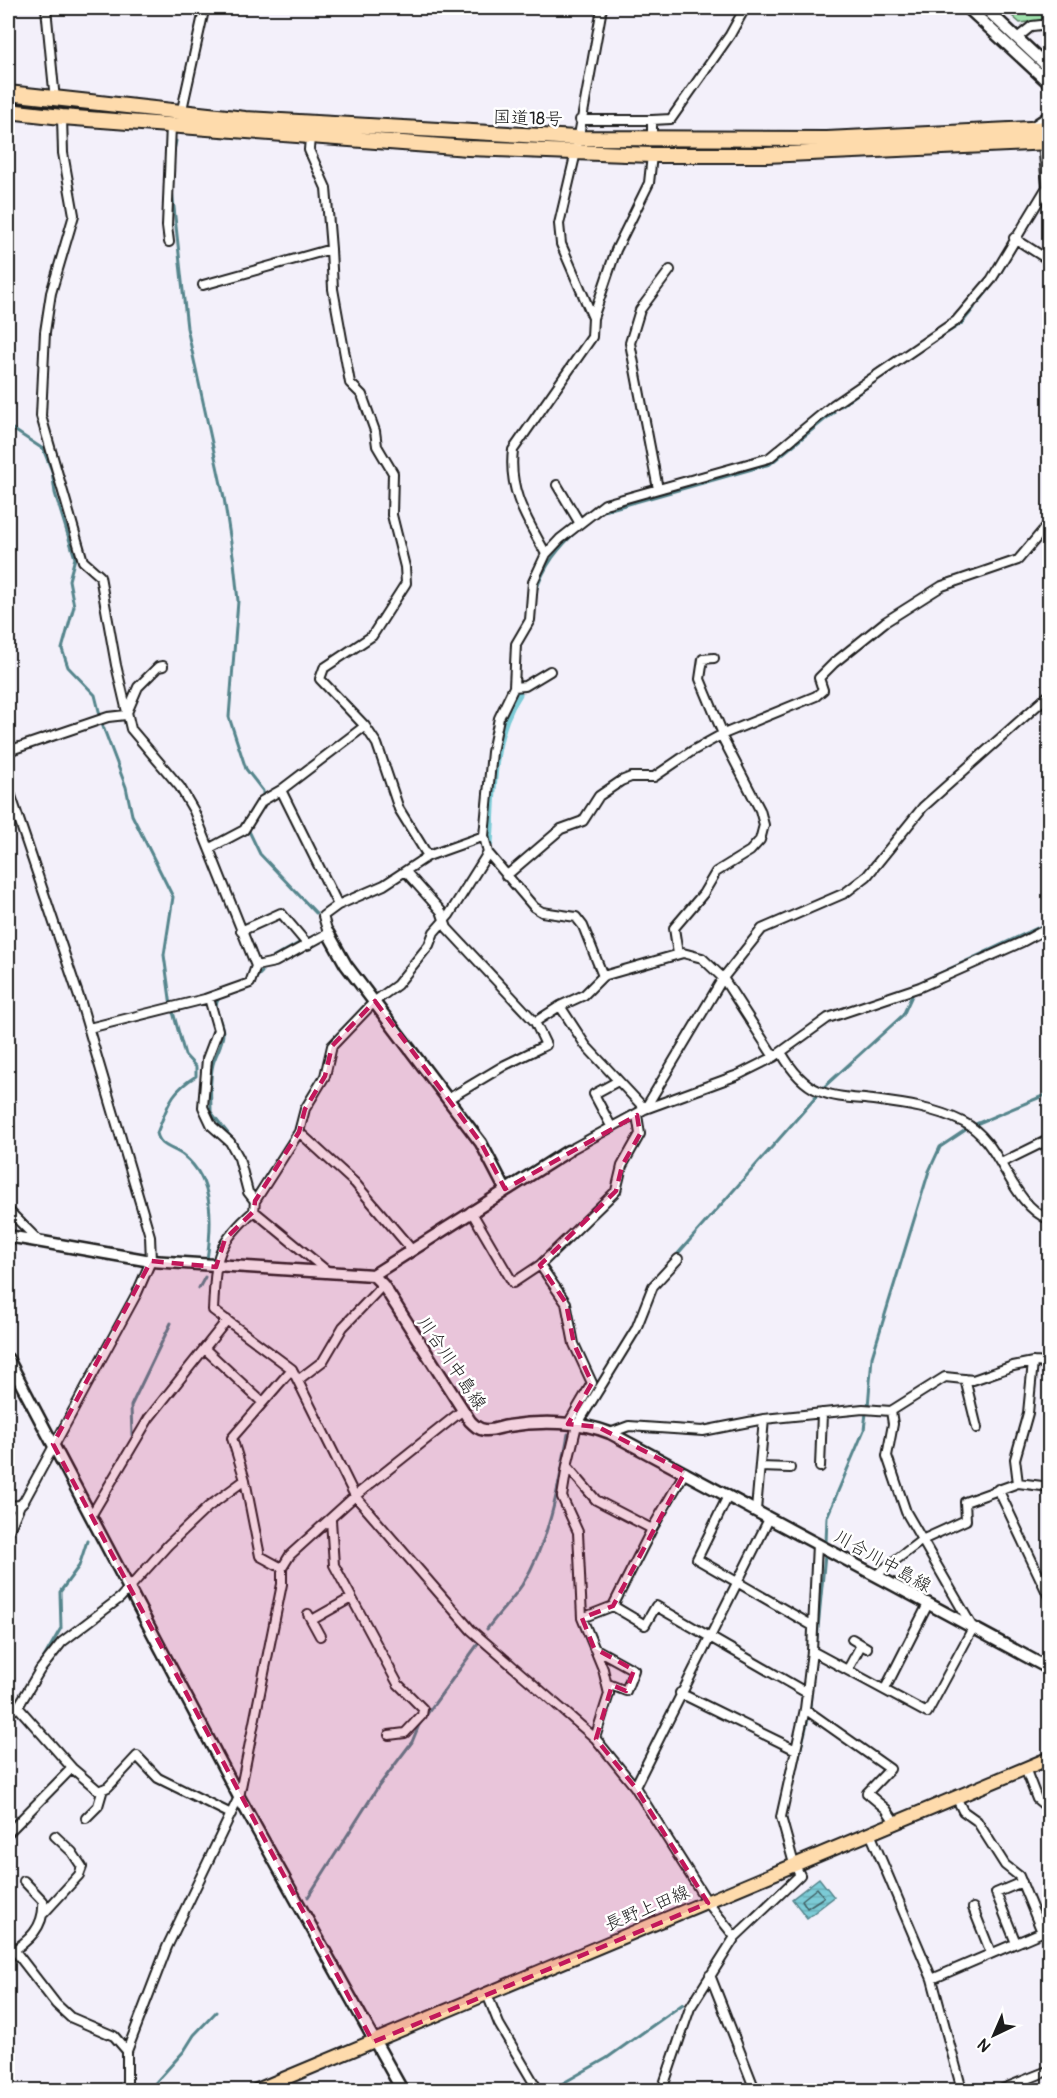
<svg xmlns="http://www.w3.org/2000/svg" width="1057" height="2098" font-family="Pangolin,'Klee One',sans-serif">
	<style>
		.park { fill: #9de0ab; stroke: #5c7e64; stroke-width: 1.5 }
		.water { fill: url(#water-rules); stroke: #55858c; stroke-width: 1.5 }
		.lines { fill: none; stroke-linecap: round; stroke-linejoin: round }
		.shore { stroke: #426266; stroke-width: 1.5 }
		.stream { stroke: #55858c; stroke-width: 3 }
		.canal { stroke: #7bcbd6; stroke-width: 9 }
		.street-casing { stroke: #1c1c1c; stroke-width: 12 }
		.secondary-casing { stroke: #1c1c1c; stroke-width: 15 }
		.primary-casing { stroke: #1c1c1c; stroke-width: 16 }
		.highway-casing { stroke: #1c1c1c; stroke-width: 18 }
		.street { stroke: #fff; stroke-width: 8 }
		.secondary { stroke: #fff; stroke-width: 10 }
		.primary { stroke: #fedbac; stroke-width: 12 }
		.highway { stroke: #fedbac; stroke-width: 14 }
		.marked { fill: #c2185b; fill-opacity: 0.2; stroke: #c2185b; stroke-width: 4.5; stroke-dasharray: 12 8; stroke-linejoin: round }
		.labels { text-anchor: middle; stroke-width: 5; stroke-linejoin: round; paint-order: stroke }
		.street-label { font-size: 18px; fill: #1c1c1c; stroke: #fff }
	</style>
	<defs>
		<pattern id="water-rules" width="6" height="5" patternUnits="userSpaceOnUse" patternTransform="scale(1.5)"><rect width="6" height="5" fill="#7bcbd6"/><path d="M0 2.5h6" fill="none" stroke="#6aaeb7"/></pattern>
	</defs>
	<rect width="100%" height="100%" fill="#f3f0fa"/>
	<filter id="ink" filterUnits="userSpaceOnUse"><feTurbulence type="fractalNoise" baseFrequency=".0167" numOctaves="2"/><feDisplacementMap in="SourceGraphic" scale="12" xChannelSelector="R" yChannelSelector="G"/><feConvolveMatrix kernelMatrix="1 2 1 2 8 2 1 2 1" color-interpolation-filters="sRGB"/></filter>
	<g filter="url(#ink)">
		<path class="park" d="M 1003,8 L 1049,8 L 1049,19 L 1020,23 Z"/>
		<path class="water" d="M 819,1878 L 834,1897 L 807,1918 L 792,1899 Z"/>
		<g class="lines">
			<path class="shore" d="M 817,1888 L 824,1897 L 807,1908 L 802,1900 Z"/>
			<path class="stream" d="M 173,156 L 176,141
				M 172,189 L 187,328 L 224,498 L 234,562 L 238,601 L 229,717 L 246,769 L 263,791 L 263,797
				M 998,277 L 1015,248
				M 978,303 L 993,284
				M 921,349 L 961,324 L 974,308
				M 841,406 L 889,371
				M 8,426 L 43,449 L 52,471 L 55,493 L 75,558 L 69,580 L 74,606 L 62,649 L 68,667 L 95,695 L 100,715
				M 600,512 L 770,464 L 834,412
				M 535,594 C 544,565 558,548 581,527
				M 102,724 L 126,787 L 132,815 L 173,897 L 164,955 L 171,1006
				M 248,829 L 260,854 L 316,913
				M 307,939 L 316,935
				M 274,957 L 299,943
				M 254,980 L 262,972
				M 919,983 L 1050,922
				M 226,995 L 248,987
				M 220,997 C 210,1008 223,1020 223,1033 C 223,1044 216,1053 213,1064 C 209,1079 211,1097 211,1112 L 237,1145 L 240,1153
				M 173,1012 L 185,1055 L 196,1067 L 196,1076 C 169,1093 169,1104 157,1133 C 160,1148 173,1147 184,1156 C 215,1181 212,1224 207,1260
				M 824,1087 L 903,1015 L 914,991
				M 976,1124 L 1050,1093
				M 674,1258 L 816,1097
				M 199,1288 L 205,1277
				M 215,1329 L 220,1323
				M 589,1397 L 608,1368
				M 868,1407 L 872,1357 L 929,1171 L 940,1147 L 967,1129
				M 132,1435 L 131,1406 L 171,1323
				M 97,1498 L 141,1425
				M 826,1543 L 827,1517 L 864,1430 L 866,1413
				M 487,1629 C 498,1614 512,1600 522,1585 C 550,1540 559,1485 568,1434
				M 816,1649 L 825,1554
				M 39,1666 L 61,1628 L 60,1592 L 79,1566 L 87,1541
				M 810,1707 L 814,1661
				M 8,1708 L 15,1704 L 22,1692
				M 790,1837 L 785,1814 L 808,1719
				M 308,1897 L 378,1787 L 412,1742 L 419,1725 L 478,1644
				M 149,2090 L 184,2051 L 194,2035 L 216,2012
				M 551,2090 L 607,2058 L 683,2004"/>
			<path class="canal" d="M 489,843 C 493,793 489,736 518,694"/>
			<g class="street-casing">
				<path id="street" d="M 46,8 L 55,100
					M 1017,38 L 1032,26 L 1050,24
					M 181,114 L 203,15 L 201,8
					M 62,117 L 63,153 L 74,215 L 51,293 L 45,332 L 41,416 L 83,561 L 100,576 L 116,665 L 131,729 L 180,787 L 194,811 L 256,966 L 250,983 L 205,999 L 89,1028
					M 580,120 L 652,120
					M 652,138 L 652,120 L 671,119 L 730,35 L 745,8
					M 1014,238 L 1050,261
					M 169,242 L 167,226 L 171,125
					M 203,285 L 331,249 L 326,188 L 309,150 L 310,137
					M 593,318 L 616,250 L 649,183 L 652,155
					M 557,485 L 579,522
					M 658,489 L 630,343 L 640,310 L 670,270
					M 546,554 C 527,519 508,492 513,450 L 592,337 L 593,318 L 561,244 L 559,224 L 576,152 L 602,8
					M 714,658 L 703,659 L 700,679 L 723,734
					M 514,687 L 525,686 L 550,671
					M 126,715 L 138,687 L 158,667 L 163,666
					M 365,726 L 377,744 L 399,809 L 428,856
					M 8,751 L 108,717 L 126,715
					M 8,787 L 81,1003 L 150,1236 L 151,1261 L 137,1293 L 24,1501 L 20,1505 L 8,1506
					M 281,790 L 338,905
					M 210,848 L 244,830 L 262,801 L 281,790 L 365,726 L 320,679 L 324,668 L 372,636 L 406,583 L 405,567 L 392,515 L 393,473 L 377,446 L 375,431 L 362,395 L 350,383 L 333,289 L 331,249
					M 488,853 L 449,915 L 434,932 L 429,945 L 397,985 L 375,1001 L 332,1046 L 325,1076 L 305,1109 L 299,1132 L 255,1201 L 254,1211 C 214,1246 216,1259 213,1310 L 292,1369 L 355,1496 L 471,1630 L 595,1738 L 635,1787 L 708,1903 L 735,1937
					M 406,872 L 441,911 L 447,928 L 535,1022 L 546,1045 L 505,1065 L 448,1099
					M 506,876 L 561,829 L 583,821 L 599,796 L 621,781 L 631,777 L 654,777 L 692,751 L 721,735 L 816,696 L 823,690 L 819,678 L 834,663 L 885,622 L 942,586 L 1018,560 L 1050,522
					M 241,931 L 281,913 L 308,945
					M 678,954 L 674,928 L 703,894 L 716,872 L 750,851 L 760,840 L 764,825 L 760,810 L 721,735
					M 256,966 L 275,962 L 328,933 L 323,916 L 338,905 L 384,885 L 428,856 L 484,836
					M 603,976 L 583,926 L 576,917 L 542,912 L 534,907 L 488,853 L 484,836 L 492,752 L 499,718 L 514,687 L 516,644 L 530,620 L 533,582 L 546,554 L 560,539 L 605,504 L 769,458 L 833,405 L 956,321 L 991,280 L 1047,187 L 1043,143
					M 209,998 L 218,1030 L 207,1059 L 203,1107 L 212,1126 L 230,1142 L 239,1158 L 248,1192 L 255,1201
					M 560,1006 L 586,1046 L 645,1109
					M 535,1022 L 560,1006 L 584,995 L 603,976 L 683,953 L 702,958 L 723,978 L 774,1057
					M 781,1052 C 790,1068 802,1084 819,1091 C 836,1098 855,1098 873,1100 C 903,1104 935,1108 963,1122 C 1003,1141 1008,1203 1050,1220
					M 645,1109 L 723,978 L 762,929 L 845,893 L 867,876 L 923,807 L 1050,694
					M 612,1128 L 594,1094 L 618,1081
					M 299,1132 L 355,1183 L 412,1250
					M 568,1151 L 645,1109 L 738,1075 L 774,1057 L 828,1018 L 920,987 L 1022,942 L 1050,927
					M 1001,1163 L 1050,1139
					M 8,1210 L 39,1241
					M 254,1211 L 327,1271
					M 471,1211 L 513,1283 L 540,1265 L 616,1191 L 622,1166 L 640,1134 L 637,1115
					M 540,1265 L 566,1303 L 574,1344 L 592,1383 L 568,1424
					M 206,1350 L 262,1402
					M 965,1379 L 977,1428
					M 298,1380 L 323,1361 L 343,1327 L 383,1285
					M 610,1433 L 629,1426 L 703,1431 L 764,1419 L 863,1409 L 891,1411 L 945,1377 L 973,1380 L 1013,1366 L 1033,1362 L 1050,1363
					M 567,1466 L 596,1500 L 652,1529
					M 760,1467 L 790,1468
					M 820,1467 L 822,1413
					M 245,1480 L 260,1556 L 282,1568
					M 1018,1483 L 1015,1459 L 1028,1413 L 1033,1362
					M 998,1489 L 1050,1599
					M 728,1496 L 697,1559 L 813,1626
					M 756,1510 L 764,1419
					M 91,1516 L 149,1418 L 227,1320
					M 331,1520 L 334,1565 L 398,1684 L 423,1709 L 422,1715 L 405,1733 L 389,1735
					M 8,1533 L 20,1505
					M 876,1575 L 922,1540 L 966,1520 L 965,1502 L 1018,1483 L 1050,1487
					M 613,1606 L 645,1625 L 656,1606 L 807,1693
					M 308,1614 L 320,1636
					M 582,1618 L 613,1606 L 652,1529 L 685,1472
					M 312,1620 L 351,1598
					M 852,1639 L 867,1648
					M 594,1648 L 634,1670 L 626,1691 L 608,1684
					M 812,1651 L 927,1713 L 973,1628 L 906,1512 L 887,1456 L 893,1424 L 891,1411
					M 848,1669 L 861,1645
					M 885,1689 L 928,1604
					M 680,1693 L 796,1750
					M 18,1707 L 72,1768 L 99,1791 L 108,1787 L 137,1756 L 158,1778 L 231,1814
					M 805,1709 L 890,1769 L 867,1793 L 886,1809 L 895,1822
					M 8,1713 L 18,1707 L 40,1670 L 62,1642 L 120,1598 L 168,1545 L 208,1507 L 245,1480 L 232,1438 L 292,1369
					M 595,1738 L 609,1694 L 603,1669 L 582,1618 L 578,1532 L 562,1497 L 567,1466 L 577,1425 L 636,1329 L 653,1286 L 678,1259
					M 1025,1768 L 1037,1799 L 1050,1810
					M 635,1787 L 769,1519
					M 86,1818 L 98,1806 L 103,1789
					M 8,1833 L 72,1768
					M 870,1833 L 932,1979 L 962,2090
					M 973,1908 L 991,1953
					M 44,1913 L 79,1875 L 82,1867 L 72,1852 L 55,1836
					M 8,1942 L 56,2004 L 70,2017 L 114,2036 L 127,2051 L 127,2090
					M 1016,1943 L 996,1893 L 1022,1882
					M 8,1954 C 29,1941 45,1927 43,1901 L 24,1881
					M 710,1975 L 755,2090
					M 932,1979 L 1042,1932 L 1019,1876 L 1005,1865 L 977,1821 L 963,1811 L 956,1797
					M 487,1994 L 499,2024 L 538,2090
					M 127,2051 L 167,1947 L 239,1797 L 282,1584 L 282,1568 L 290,1555 L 355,1496 L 463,1410
					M 662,2090 L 690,2008 L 735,1937 L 800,1875 L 794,1864 L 781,1817 L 805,1709 L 812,1651 L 817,1544
					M 1000,2090 L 1050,2070"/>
			</g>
			<g class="secondary-casing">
				<path id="secondary" d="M 968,8 L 1050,84
					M 985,8 L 1050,69
					M 1032,128 L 1050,116
					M 328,933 L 346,965 L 481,1143 L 505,1189
					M 8,1236 L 151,1261 L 373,1275 L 383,1285 L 470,1421 C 475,1426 478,1429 485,1430 C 493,1431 500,1427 508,1426 C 539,1421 581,1421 610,1433 L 1050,1669
					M 373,1275 L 568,1151
					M 8,1359 L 239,1797 L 402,2090"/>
			</g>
			<g class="primary-casing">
				<path id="primary" d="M 257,2090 L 1050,1758"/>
			</g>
			<g class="highway-casing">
				<path id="highway" d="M 8,93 L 245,119 L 577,138 L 827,139 L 1050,128
					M 8,111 L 62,117 L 468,148 L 652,155 L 766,155 L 1050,142"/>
			</g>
			<use href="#street" class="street"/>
			<use href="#secondary" class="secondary"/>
			<use href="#primary" class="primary"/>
			<use href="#highway" class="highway"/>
		</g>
	</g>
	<path class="marked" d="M 375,1001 L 481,1143 L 505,1189 L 637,1115 L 640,1134 L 622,1166 L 616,1191 L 540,1265 L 566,1303 L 574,1344 L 592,1383 L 568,1424 L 598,1427 L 685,1472 L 613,1606 L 582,1618 L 594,1648 L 634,1670 L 626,1691 L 612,1685 L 596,1739 L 635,1787 L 708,1903 L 373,2042 L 53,1444 L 151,1261 L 216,1267 L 225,1239 L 254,1211 L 255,1201 L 299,1132 L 305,1109 L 325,1076 L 332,1046 Z"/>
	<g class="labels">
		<g class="street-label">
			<text transform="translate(528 118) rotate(2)" y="6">国道18号</text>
			<text transform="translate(452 1363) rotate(56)" y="6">川合川中島線</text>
			<text transform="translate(883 1561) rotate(29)" y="6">川合川中島線</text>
			<text transform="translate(647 1908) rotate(-23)" y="6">長野上田線</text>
		</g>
	</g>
	<rect width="1057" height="2098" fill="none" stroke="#fff" stroke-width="30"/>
	<rect x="15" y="15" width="1027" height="2068" fill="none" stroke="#1c1c1c" stroke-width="2" filter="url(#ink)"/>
	<g transform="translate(994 2035) rotate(224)" stroke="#ffffff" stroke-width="4.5" paint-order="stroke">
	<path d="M0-4.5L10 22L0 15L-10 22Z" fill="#1c1c1c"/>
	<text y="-9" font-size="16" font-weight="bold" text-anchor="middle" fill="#1c1c1c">N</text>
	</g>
</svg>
